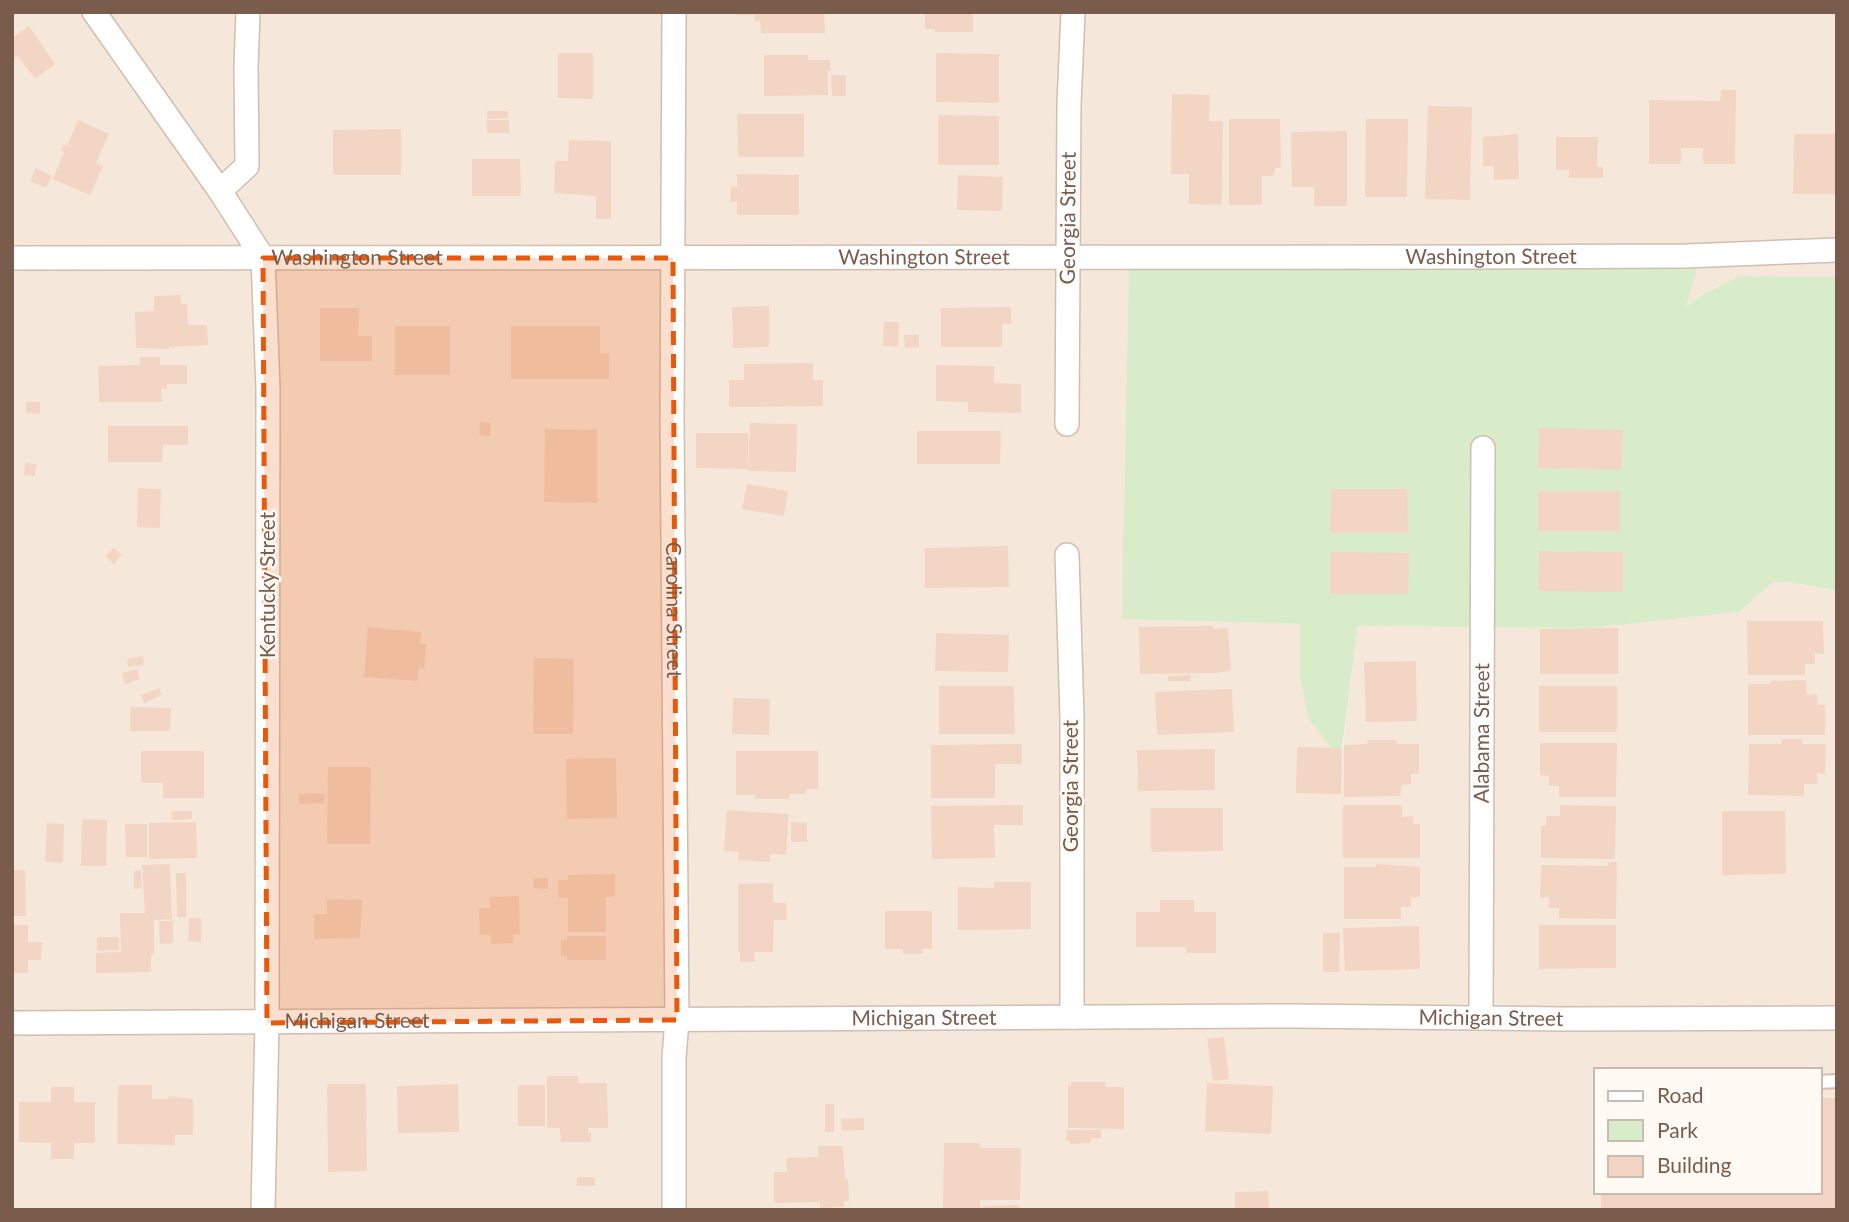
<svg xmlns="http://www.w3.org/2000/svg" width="1849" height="1222" font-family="Lato,sans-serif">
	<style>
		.residential { fill: #f5e8da; fill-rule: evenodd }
		.green { fill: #d8ecc9 }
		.building { fill: #f3d5c3 }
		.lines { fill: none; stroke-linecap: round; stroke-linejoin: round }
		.service-casing { stroke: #d1beb0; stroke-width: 16 }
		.minor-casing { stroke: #d1beb0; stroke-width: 26 }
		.service { stroke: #fff; stroke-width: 12 }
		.minor { stroke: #fff; stroke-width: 23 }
		.marked { fill: #e8590c; fill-opacity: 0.2; stroke: #e8590c; stroke-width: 5; stroke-dasharray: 14 9; stroke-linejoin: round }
		.labels { text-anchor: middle; stroke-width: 5; stroke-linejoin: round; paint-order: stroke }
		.street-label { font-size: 21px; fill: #7a5c4d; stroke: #fffaf3 }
	</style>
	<rect width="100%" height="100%" fill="#fdf6ec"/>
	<path class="residential" d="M 12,12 L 1837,12 L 1837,277 L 1740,276 L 1701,295 L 1685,308 L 1696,269 L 1130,265 L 1123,619 L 1300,624 L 1342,755 L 1358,626 L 1591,628 L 1739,612 L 1773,582 L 1788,582 L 1837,591 L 1837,1210 L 12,1210 ZM 1595,1070 L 1819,1070 L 1819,1192 L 1595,1192 Z"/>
	<path class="green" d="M 1129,265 L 1697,269 L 1686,307 L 1701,295 L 1740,276 L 1837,277 L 1837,591 L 1789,582 L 1773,582 L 1739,612 L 1591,628 L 1358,626 L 1341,756 L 1337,754 L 1309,720 L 1300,677 L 1300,624 L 1122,619 Z"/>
	<path class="building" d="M 736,12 L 824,12 L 825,33 L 761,33 L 760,21 L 755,21 L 755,15 L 736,15 Z
		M 925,12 L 973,12 L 973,32 L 935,32 L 935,29 L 925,29 Z
		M 29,26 L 55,64 L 35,79 L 18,56 L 12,60 L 12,38 Z
		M 558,53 L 593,53 L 593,99 L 558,98 Z
		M 936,53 L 999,54 L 999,103 L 936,102 Z
		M 764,55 L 808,55 L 808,60 L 830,60 L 831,71 L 828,71 L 828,95 L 764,96 Z
		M 831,75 L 846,75 L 846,96 L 832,96 Z
		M 1721,90 L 1736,90 L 1735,164 L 1703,164 L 1703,148 L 1681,148 L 1681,164 L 1649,164 L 1649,100 L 1720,101 Z
		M 1172,94 L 1210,95 L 1209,121 L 1223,121 L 1222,205 L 1189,204 L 1189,174 L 1171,174 Z
		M 1428,106 L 1472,107 L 1470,200 L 1425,199 Z
		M 487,111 L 508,111 L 508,118 L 487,119 Z
		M 737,114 L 804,114 L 804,157 L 738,157 Z
		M 938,115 L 999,116 L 999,165 L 938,165 Z
		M 1229,119 L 1280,119 L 1281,168 L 1275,168 L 1273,176 L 1262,176 L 1262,205 L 1229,205 Z
		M 1366,119 L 1408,119 L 1407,197 L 1365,197 Z
		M 78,120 L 109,134 L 96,163 L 103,166 L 90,195 L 53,179 L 64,152 L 61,150 L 64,144 L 67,146 Z
		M 487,120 L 509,120 L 509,133 L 487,133 Z
		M 401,129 L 401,175 L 333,175 L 333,130 Z
		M 1347,131 L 1347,206 L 1314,206 L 1314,187 L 1292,187 L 1291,132 Z
		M 1518,134 L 1519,179 L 1494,180 L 1494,166 L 1483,166 L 1483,137 Z
		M 1794,134 L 1837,134 L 1837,194 L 1793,194 Z
		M 1556,137 L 1598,137 L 1597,167 L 1603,167 L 1603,178 L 1569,178 L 1569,170 L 1556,170 Z
		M 569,140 L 611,141 L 611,219 L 596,219 L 596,196 L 554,193 L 555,161 L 568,161 Z
		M 472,159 L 520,159 L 521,196 L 472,196 Z
		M 36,168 L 52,176 L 46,188 L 30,181 Z
		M 737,174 L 799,175 L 799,215 L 737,215 L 737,202 L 730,202 L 731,186 L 737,187 Z
		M 958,175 L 1003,177 L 1002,211 L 957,210 Z
		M 180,295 L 181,304 L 187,304 L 188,325 L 207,325 L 208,345 L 169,347 L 169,349 L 136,348 L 135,312 L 154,311 L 154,296 Z
		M 769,306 L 769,347 L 733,348 L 732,307 Z
		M 1011,307 L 1011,324 L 1002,324 L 1002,347 L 941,347 L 941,308 Z
		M 320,308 L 359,308 L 358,336 L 372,336 L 372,361 L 320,361 Z
		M 884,322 L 899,322 L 898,347 L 883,346 Z
		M 395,326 L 450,326 L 450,375 L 395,375 Z
		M 511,326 L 600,326 L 600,353 L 609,353 L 609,379 L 511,379 Z
		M 904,335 L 919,335 L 919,347 L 905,348 Z
		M 140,357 L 160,357 L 160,365 L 187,365 L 187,384 L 167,384 L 167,389 L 161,389 L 162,402 L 99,402 L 98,366 L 140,365 Z
		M 813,363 L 813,380 L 823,380 L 823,406 L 729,407 L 729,380 L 744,380 L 744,364 Z
		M 936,365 L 994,366 L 994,383 L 1021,384 L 1021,413 L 968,412 L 968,402 L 936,401 Z
		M 26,402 L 40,402 L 40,414 L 26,413 Z
		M 480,422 L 491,423 L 490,436 L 479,435 Z
		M 750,423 L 797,424 L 796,472 L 748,471 Z
		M 108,426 L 188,426 L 188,445 L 163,445 L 162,462 L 108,462 Z
		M 1539,428 L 1623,430 L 1622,470 L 1538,468 Z
		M 545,429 L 597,430 L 597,503 L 544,502 Z
		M 917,431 L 1001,431 L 1000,464 L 917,464 Z
		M 696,433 L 748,433 L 748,469 L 696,468 Z
		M 25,463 L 36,464 L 35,476 L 24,475 Z
		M 747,484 L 788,491 L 784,516 L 742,509 Z
		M 138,488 L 161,489 L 160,528 L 137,527 Z
		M 1331,489 L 1407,489 L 1408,533 L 1330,533 Z
		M 1538,491 L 1620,491 L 1620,531 L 1538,531 Z
		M 1008,546 L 1009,587 L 925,588 L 925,548 Z
		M 114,548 L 122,555 L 114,564 L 105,556 Z
		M 1539,551 L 1623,552 L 1623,592 L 1538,591 Z
		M 1330,552 L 1409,553 L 1408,594 L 1330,594 Z
		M 1747,621 L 1823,621 L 1824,654 L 1815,653 L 1815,664 L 1805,664 L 1805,675 L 1748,675 Z
		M 1214,626 L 1214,629 L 1228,628 L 1231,671 L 1214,673 L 1140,674 L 1139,627 Z
		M 368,627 L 421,632 L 420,644 L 426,644 L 424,669 L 419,668 L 417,681 L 364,677 Z
		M 1618,628 L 1618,674 L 1540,674 L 1540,629 Z
		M 936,633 L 1009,635 L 1008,672 L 935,671 Z
		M 143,656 L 144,665 L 128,667 L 127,659 Z
		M 534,658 L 574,659 L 573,734 L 533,734 Z
		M 1416,661 L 1417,721 L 1366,722 L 1364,662 Z
		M 137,669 L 140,679 L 125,684 L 122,673 Z
		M 1191,675 L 1191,681 L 1168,681 L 1168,676 Z
		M 1806,680 L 1807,695 L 1817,694 L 1817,704 L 1825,705 L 1825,735 L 1748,735 L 1748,684 L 1770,684 L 1770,681 Z
		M 939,686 L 1014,686 L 1015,734 L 939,734 Z
		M 1539,686 L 1617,686 L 1617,732 L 1539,732 Z
		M 159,688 L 162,695 L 144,703 L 141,695 Z
		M 1232,689 L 1234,732 L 1157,735 L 1155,692 Z
		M 733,698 L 770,699 L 769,735 L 732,734 Z
		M 130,707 L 171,708 L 170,731 L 130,731 Z
		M 1781,739 L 1802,739 L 1802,744 L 1826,744 L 1825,774 L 1817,773 L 1817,784 L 1804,784 L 1804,796 L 1748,795 L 1749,744 L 1782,744 Z
		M 1367,740 L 1396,740 L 1397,744 L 1419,744 L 1419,774 L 1411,774 L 1411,784 L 1401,785 L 1401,796 L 1344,797 L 1344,745 L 1367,744 Z
		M 1540,743 L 1617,743 L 1616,797 L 1559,797 L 1559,786 L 1549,786 L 1549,776 L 1540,775 Z
		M 1022,744 L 1022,764 L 995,764 L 995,798 L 931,798 L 931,745 Z
		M 1297,747 L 1342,748 L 1341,794 L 1296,793 Z
		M 1215,749 L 1215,790 L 1138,791 L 1137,750 Z
		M 141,751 L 204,751 L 204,798 L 163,798 L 163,783 L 141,783 Z
		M 736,751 L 818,751 L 818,789 L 806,789 L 806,794 L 790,794 L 789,799 L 755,799 L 755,795 L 736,795 Z
		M 616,758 L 617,818 L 567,819 L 566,759 Z
		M 328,767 L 371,767 L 370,844 L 327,844 Z
		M 325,793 L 324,803 L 299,804 L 299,794 Z
		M 1023,805 L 1023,825 L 994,825 L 995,858 L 932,859 L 931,806 Z
		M 1343,805 L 1402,805 L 1402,817 L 1413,816 L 1413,824 L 1420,824 L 1420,858 L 1343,858 Z
		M 1560,805 L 1616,806 L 1615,859 L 1541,858 L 1541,826 L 1546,826 L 1546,816 L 1560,816 Z
		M 1151,808 L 1223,808 L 1223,851 L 1151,852 Z
		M 727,810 L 789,814 L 786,855 L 770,854 L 770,862 L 738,860 L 739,852 L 724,851 Z
		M 171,811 L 192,811 L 192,819 L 172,820 Z
		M 1722,811 L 1785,811 L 1786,874 L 1722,875 Z
		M 82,819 L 107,820 L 106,866 L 81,866 Z
		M 196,822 L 197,858 L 149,859 L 149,823 Z
		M 791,822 L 807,823 L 807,842 L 791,842 Z
		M 47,823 L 64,824 L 63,863 L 45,862 Z
		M 125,824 L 147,824 L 147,857 L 126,857 Z
		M 1608,862 L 1617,862 L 1616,919 L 1559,918 L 1559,908 L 1549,908 L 1549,897 L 1540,898 L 1541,865 L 1608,866 Z
		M 170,864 L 172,919 L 154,920 L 154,955 L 151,955 L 151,972 L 96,973 L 96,953 L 121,952 L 120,913 L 145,913 L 142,865 Z
		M 1376,864 L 1420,867 L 1420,897 L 1411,897 L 1411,907 L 1401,907 L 1401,919 L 1344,919 L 1344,867 L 1376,867 Z
		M 12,870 L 25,870 L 26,916 L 12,916 Z
		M 141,870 L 142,888 L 134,889 L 134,871 Z
		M 176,873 L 186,873 L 186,917 L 177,917 Z
		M 615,874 L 615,896 L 606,897 L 606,932 L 568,932 L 568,898 L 559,898 L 558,880 L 568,880 L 568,875 Z
		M 534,878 L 548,878 L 548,889 L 533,888 Z
		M 994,882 L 1031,882 L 1031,929 L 958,930 L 958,887 L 994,888 Z
		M 773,883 L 773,903 L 786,903 L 787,920 L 774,920 L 773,952 L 754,952 L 755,962 L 740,962 L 740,952 L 738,952 L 738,884 Z
		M 519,896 L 520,934 L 513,935 L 513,943 L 491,944 L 491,935 L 480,935 L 479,908 L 490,908 L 489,897 Z
		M 327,899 L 362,900 L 360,938 L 314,939 L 314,914 L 327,914 Z
		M 1160,900 L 1194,900 L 1194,912 L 1216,912 L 1216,953 L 1186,953 L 1186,947 L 1136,947 L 1136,912 L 1160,912 Z
		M 885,911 L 932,911 L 932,949 L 922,949 L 922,954 L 903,954 L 903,949 L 885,949 Z
		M 189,918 L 201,918 L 201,942 L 188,941 Z
		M 159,921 L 173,921 L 173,943 L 160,944 Z
		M 12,925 L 28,925 L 28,942 L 42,942 L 41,960 L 28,960 L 28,973 L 12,973 Z
		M 1539,925 L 1616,925 L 1616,968 L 1539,969 Z
		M 1419,926 L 1420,969 L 1345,971 L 1343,928 Z
		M 1323,933 L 1340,933 L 1339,972 L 1323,972 Z
		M 567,936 L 606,936 L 606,960 L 567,960 L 567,956 L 561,956 L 561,940 L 567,940 Z
		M 97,937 L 119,937 L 119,950 L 97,951 Z
		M 1224,1037 L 1229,1079 L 1213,1081 L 1207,1039 Z
		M 547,1076 L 578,1076 L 578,1083 L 607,1083 L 608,1128 L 588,1128 L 588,1133 L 591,1133 L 591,1142 L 561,1142 L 560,1128 L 547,1128 Z
		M 1071,1082 L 1105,1082 L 1105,1087 L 1124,1087 L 1124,1129 L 1068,1128 L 1068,1086 L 1071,1086 Z
		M 1207,1083 L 1273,1086 L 1271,1134 L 1205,1131 Z
		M 327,1084 L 366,1084 L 367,1171 L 328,1172 Z
		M 458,1084 L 459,1132 L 398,1133 L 397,1086 Z
		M 118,1085 L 152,1085 L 152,1099 L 168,1099 L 168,1096 L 193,1099 L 193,1135 L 175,1135 L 175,1145 L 117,1144 Z
		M 518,1085 L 545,1085 L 545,1126 L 518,1126 Z
		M 51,1087 L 74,1087 L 74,1102 L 95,1102 L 95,1143 L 74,1143 L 74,1159 L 51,1159 L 51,1143 L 19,1142 L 19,1102 L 51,1102 Z
		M 1819,1098 L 1837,1098 L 1837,1210 L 1601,1210 L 1601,1192 L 1819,1192 Z
		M 825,1104 L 834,1104 L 834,1132 L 825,1132 Z
		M 864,1118 L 864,1130 L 842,1131 L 841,1119 Z
		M 1067,1130 L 1101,1130 L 1101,1138 L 1091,1138 L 1091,1143 L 1070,1144 L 1070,1141 L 1066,1141 Z
		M 944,1143 L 980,1143 L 980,1148 L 1021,1148 L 1020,1200 L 980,1200 L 980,1210 L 943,1210 Z
		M 818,1146 L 843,1146 L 845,1179 L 848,1179 L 849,1201 L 844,1201 L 844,1207 L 820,1208 L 820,1202 L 774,1203 L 774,1172 L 787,1172 L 786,1158 L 818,1157 Z
		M 577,1177 L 595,1177 L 595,1186 L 577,1186 Z
		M 1268,1191 L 1269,1210 L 1235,1210 L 1235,1192 Z
		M 1019,1205 L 1019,1210 L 983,1210 L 983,1206 Z"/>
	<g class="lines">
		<g class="service-casing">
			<path id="service" d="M 1819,1082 L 1837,1081"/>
		</g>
		<g class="minor-casing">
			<g id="minor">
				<path d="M 94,12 L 220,191 L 263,258 L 268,389 L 267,1023 L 263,1210"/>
				<path id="s1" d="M 674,12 L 672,421 L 677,1020 L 674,1058 L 674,1210"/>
				<path d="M 220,191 L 247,166 L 246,67 L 248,12"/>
				<path id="s2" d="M 12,258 L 1481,257 L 1686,256 L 1837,250"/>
				<path id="s3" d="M 1067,424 L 1069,104 L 1073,12"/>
				<path d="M 1067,555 L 1072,718 L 1072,1017"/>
				<path id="s4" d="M 1481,1018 L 1483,448"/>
				<path id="s5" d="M 12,1023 L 1292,1016 L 1564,1019 L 1837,1018"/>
			</g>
		</g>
		<use href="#service" class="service"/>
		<use href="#minor" class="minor"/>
	</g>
	<path class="marked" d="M 263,258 L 673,258 L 677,1020 L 267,1023 Z"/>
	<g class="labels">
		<g class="street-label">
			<text dy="7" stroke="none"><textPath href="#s3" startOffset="206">Georgia Street</textPath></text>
			<text dy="7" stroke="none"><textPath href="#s2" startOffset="1479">Washington Street</textPath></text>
			<text dy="7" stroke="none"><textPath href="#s2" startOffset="345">Washington Street</textPath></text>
			<text dy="7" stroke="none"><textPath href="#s2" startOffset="912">Washington Street</textPath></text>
			<text transform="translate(268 585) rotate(-90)" y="7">Kentucky Street</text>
			<text dy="7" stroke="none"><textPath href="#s1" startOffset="598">Carolina Street</textPath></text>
			<text dy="7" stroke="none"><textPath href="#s4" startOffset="285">Alabama Street</textPath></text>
			<text transform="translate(1071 786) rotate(-90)" y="7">Georgia Street</text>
			<text dy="7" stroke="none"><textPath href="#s5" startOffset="912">Michigan Street</textPath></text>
			<text dy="7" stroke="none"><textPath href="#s5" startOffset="1479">Michigan Street</textPath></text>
			<text dy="7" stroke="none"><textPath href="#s5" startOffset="345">Michigan Street</textPath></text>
		</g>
	</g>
	<rect width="1849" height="1222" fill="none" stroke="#7a5c4d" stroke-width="28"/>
	<rect x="1594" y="1068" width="228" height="126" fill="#fffaf3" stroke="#cabbb1" stroke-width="2"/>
	<rect x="1608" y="1091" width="35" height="10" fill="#ffffff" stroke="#cabbb1" stroke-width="2"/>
	<text x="1657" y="1103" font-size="21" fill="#7a5c4d">Road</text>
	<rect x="1608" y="1120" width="35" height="21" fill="#d8ecc9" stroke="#cabbb1" stroke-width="2"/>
	<text x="1657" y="1138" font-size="21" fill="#7a5c4d">Park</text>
	<rect x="1608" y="1156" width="35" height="21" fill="#f3d5c3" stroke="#cabbb1" stroke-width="2"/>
	<text x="1657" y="1173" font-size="21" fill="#7a5c4d">Building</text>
</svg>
